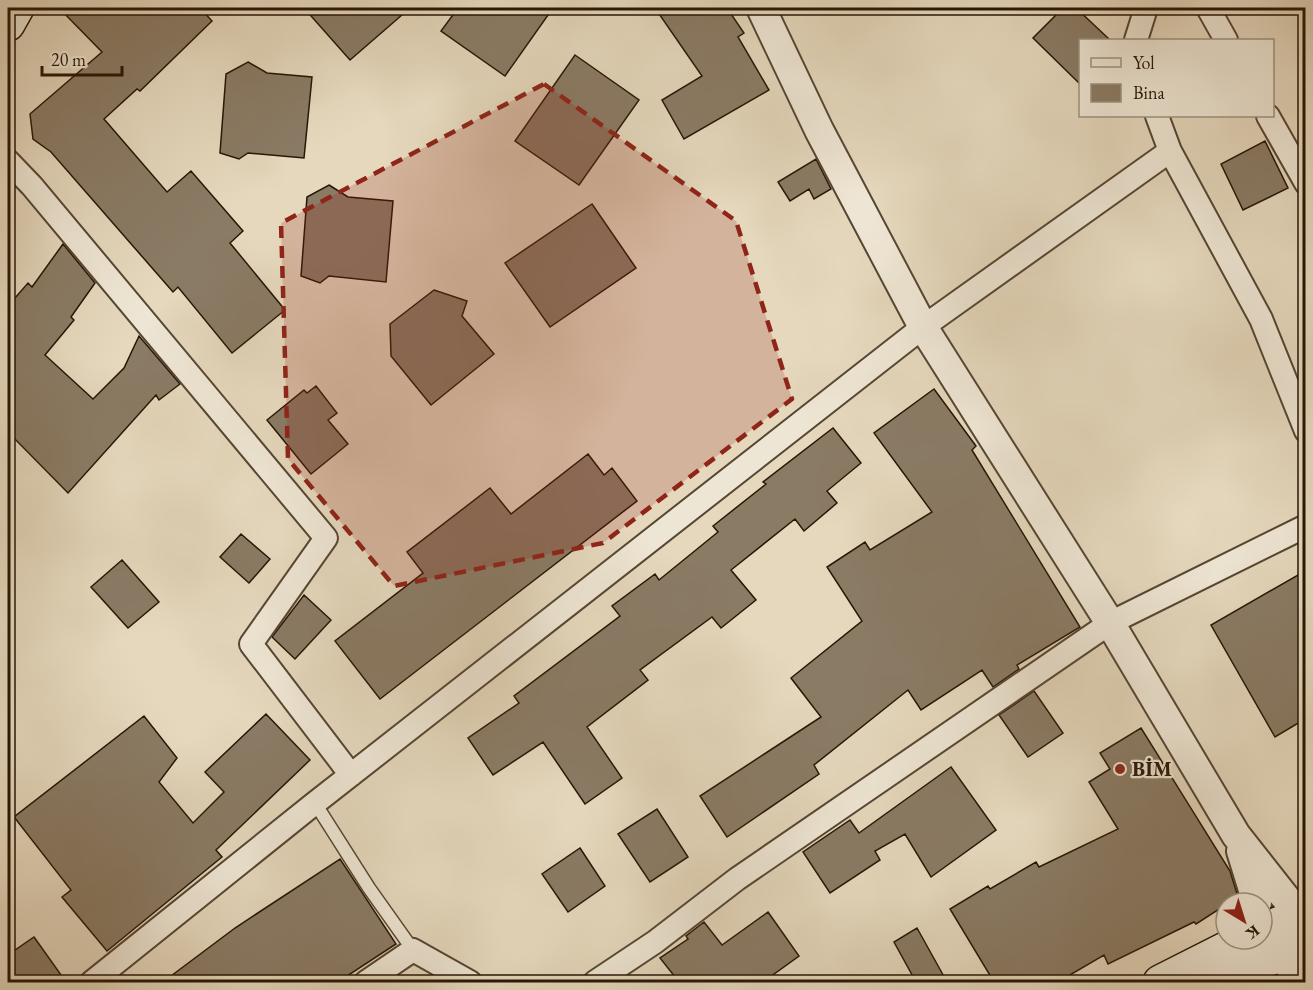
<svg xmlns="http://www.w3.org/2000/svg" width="1313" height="990" font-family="'EB Garamond',serif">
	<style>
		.building { fill: #8a7b65; stroke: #271605; stroke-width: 1.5 }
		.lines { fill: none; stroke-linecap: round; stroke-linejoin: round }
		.service-casing { stroke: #564633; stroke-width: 15 }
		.minor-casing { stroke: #564633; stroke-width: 26 }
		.tertiary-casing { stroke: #564633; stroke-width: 32 }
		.secondary-casing { stroke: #271605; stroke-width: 36 }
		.service { stroke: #eee6d4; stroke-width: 12 }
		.minor { stroke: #eee6d4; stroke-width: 22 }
		.tertiary { stroke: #eee6d4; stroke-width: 28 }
		.secondary { stroke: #eee6d4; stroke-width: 33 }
		.marked { fill: #8f2418; fill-opacity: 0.2; stroke: #8f2418; stroke-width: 4.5; stroke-dasharray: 12 8; stroke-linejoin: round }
		.poi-dot { fill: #8f2418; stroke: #eee6d4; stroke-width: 2 }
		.labels { text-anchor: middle; stroke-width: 4.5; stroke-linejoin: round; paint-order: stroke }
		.poi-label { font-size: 21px; font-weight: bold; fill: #271605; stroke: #eee6d4; text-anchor: start }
	</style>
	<rect width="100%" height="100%" fill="#e5d8bd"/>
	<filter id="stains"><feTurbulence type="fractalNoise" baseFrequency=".00333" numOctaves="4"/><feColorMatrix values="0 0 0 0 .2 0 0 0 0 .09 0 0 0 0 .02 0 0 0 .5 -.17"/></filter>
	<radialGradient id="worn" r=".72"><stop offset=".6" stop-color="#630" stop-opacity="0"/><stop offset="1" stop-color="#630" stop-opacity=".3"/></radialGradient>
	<path class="building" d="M 59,8 L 200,8 L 212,21 L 140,91 L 137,89 L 104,119 L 167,192 L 191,171 L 243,231 L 230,243 L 285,310 L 232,353 L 178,287 L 173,292 L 51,152 L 33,139 L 30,114 L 102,52 Z
		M 304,8 L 410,8 L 350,60 Z
		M 458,8 L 553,8 L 505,76 L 441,31 Z
		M 655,8 L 727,8 L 744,33 L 738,37 L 769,90 L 684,139 L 662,100 L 702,76 Z
		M 1063,8 L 1076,8 L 1110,40 L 1080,40 L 1080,84 L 1033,38 Z
		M 575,55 L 639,100 L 579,185 L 515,141 Z
		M 248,62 L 267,73 L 312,77 L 304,158 L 248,153 L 239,159 L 220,153 L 226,74 Z
		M 1265,141 L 1288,188 L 1243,210 L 1221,164 Z
		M 816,159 L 831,189 L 814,199 L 809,189 L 790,201 L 778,182 Z
		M 329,185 L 348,197 L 393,201 L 386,282 L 329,276 L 320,283 L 301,276 L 307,197 Z
		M 592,204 L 636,268 L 550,327 L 505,263 Z
		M 63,244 L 95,283 L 71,317 L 74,320 L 45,355 L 93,399 L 124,368 L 139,336 L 180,384 L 159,400 L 156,395 L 68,493 L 8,432 L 8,306 L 28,283 L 32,287 Z
		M 434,290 L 467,301 L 462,316 L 494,354 L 431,405 L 391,356 L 390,324 Z
		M 316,386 L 337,413 L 328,420 L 348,444 L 311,474 L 267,420 L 304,390 L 307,393 Z
		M 934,389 L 976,446 L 972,450 L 1080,627 L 1017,665 L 1019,669 L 993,687 L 982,670 L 921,710 L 908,690 L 814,765 L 819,774 L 727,837 L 700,796 L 821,717 L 791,678 L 862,621 L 827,567 L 865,542 L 870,550 L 932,512 L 874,433 Z
		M 833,428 L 861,463 L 827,491 L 837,503 L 804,531 L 795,519 L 731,570 L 756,600 L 721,628 L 712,617 L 640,670 L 648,680 L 587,727 L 622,778 L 585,804 L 543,742 L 493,775 L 468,738 L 519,703 L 514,696 L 620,616 L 612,606 L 655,574 L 659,580 L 718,532 L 713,526 L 766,484 L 763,482 Z
		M 588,454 L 604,475 L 612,468 L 637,501 L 380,699 L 335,641 L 423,573 L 407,552 L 490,488 L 511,514 Z
		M 241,534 L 270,559 L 249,583 L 220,557 Z
		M 122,560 L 159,602 L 128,628 L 91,587 Z
		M 1305,571 L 1305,719 L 1275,737 L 1211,625 Z
		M 304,595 L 331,620 L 295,659 L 272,637 Z
		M 1034,691 L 1063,733 L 1028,757 L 999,715 Z
		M 266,714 L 310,760 L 216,850 L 222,857 L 107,951 L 62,897 L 71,890 L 14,817 L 144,716 L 177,758 L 159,782 L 193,823 L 224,792 L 205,772 Z
		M 1141,728 L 1230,871 L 1238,897 L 1196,924 L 1194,922 L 1108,964 L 1104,955 L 1058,982 L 994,982 L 950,909 L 988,886 L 990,889 L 1036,862 L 1039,867 L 1118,829 L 1089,782 L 1110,769 L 1100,753 Z
		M 951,767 L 996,830 L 931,877 L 905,834 L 875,851 L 880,860 L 830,893 L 803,852 L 850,820 L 859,833 Z
		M 657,809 L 688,857 L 650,882 L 618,834 Z
		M 580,848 L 605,886 L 568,912 L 542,874 Z
		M 340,859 L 396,944 L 338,982 L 163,982 L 235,928 Z
		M 768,912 L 799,956 L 763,982 L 679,982 L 660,958 L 688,939 L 686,936 L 704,922 L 722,945 Z
		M 917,928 L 947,982 L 916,982 L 894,942 Z
		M 34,937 L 66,982 L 8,982 L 8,955 Z"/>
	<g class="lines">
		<g class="service-casing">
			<path id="service" d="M 315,803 L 369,888 L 413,950"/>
		</g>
		<g class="minor-casing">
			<path id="minor" d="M 1208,8 L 1226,40
				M 1136,40 L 1146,8
				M 1157,116 L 1170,151 L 1261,319 L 1306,431
				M 1268,116 L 1306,183
				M 8,161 L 32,186 L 326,538 L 251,644 L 351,775
				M 1280,958 L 1297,982
				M 92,982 L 315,803 L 923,327 L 1170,151
				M 366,982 L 413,950 L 470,982
				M 595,982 L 655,942 L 737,879 L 1110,623 L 1306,526"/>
		</g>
		<g class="tertiary-casing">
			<path id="tertiary" d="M 761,8 L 819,130 L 923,327 L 1110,623 L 1236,835 L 1299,915 L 1306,928
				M 1241,851 L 1257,903"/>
		</g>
		<g class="secondary-casing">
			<path id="secondary" d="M 8,24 L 17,8
				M 1262,930 L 1306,913
				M 1160,982 L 1245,939
				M 1197,982 L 1306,947"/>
		</g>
		<use href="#service" class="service"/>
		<use href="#minor" class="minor"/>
		<use href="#tertiary" class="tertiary"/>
		<use href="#secondary" class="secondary"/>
	</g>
	<path class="marked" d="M 544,84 L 736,221 L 792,399 L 603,543 L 394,586 L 288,459 L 281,223 Z"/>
	<circle class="poi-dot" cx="1120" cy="769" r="6"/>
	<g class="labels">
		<g class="poi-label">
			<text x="1132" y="776">BİM</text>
		</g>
	</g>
	<rect width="1313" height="990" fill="none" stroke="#e5d8bd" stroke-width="30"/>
	<rect x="9" y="9" width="1295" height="972" fill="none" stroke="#271605" stroke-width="3"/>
	<rect x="15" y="15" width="1283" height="960" fill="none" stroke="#271605" stroke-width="1.5"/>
	<rect x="1079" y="39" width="195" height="78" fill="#eee6d4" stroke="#9e9381" stroke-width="1.5"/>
	<rect x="1091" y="58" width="30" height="9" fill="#eee6d4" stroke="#9e9381" stroke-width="1.5"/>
	<text x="1133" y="69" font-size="18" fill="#271605">Yol</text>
	<rect x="1091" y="84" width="30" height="18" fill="#8a7b65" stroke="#9e9381" stroke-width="1.5"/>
	<text x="1133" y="99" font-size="18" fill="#271605">Bina</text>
	<g transform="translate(1244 921) rotate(142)"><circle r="28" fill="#eee6d4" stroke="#9e9381" stroke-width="1.5"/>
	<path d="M0-4.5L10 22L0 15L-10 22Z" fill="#8f2418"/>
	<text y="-9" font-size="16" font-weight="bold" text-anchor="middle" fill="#271605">K</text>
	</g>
	<path d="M42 66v9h80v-9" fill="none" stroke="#271605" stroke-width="3"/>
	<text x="51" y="66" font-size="18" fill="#271605" stroke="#eee6d4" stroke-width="4.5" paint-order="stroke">20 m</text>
	<rect width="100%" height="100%" filter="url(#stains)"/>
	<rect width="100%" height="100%" fill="url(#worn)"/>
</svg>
